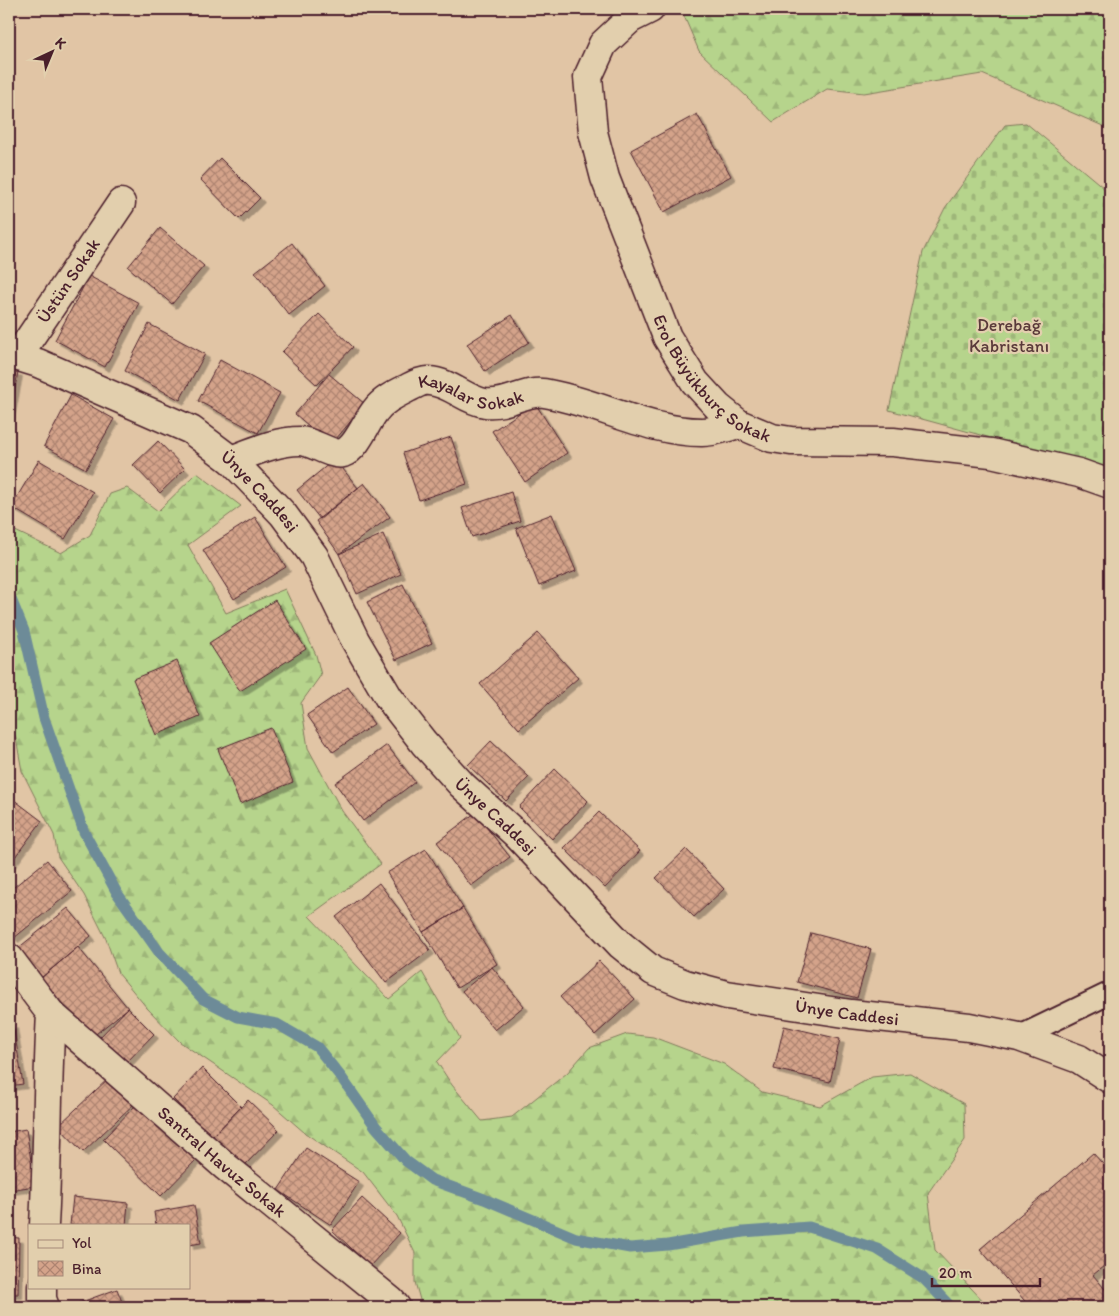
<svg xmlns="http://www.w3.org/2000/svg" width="1119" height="1316" font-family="Itim,sans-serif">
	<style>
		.forest { fill: url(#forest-firs); stroke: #807a5c }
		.cemetery { fill: url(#cemetery-stones); stroke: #807a5c }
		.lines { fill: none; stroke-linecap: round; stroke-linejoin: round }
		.stream { stroke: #6d8b98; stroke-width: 11 }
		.building { fill: url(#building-cross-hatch); stroke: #4a1f2b; filter: url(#shadow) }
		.service-casing { stroke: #4a1f2b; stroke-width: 25 }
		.minor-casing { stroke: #4a1f2b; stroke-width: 31 }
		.secondary-casing { stroke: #4a1f2b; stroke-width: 31 }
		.service { stroke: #e2cfad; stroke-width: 21 }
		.minor { stroke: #e2cfad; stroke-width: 28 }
		.secondary { stroke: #e2cfad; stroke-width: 28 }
		.labels { text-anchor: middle; stroke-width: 4.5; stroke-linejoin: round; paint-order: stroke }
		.street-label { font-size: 18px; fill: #4a1f2b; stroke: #e2cfad }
		.park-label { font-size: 18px; fill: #5a3a3a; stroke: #e2cfad }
	</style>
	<defs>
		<pattern id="forest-firs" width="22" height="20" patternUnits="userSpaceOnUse" patternTransform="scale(1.25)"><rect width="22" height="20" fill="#b6d48c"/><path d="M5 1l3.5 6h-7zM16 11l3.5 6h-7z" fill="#9eb679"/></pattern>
		<pattern id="cemetery-stones" width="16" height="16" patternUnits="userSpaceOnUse" patternTransform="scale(1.25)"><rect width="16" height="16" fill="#b6d48c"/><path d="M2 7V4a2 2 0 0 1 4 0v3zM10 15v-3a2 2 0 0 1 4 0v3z" fill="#9eb679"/></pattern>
		<pattern id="building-cross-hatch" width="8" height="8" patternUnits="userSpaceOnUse" patternTransform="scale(1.25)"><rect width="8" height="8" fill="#d4a38a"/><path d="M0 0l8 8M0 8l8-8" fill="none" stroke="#ae8471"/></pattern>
		<filter id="shadow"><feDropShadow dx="4.5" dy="4.5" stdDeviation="0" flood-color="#0004"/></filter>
	</defs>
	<rect width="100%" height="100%" fill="#e1c5a5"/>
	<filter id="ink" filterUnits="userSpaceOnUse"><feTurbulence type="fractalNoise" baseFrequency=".02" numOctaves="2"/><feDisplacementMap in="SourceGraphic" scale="10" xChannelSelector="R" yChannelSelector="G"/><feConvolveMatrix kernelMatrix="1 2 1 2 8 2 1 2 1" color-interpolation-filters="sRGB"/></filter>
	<g filter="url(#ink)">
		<path class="forest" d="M 681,9 L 1110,9 L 1110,129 L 982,74 L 864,93 L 827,89 L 773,122 L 699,51 Z
			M 197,473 L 241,506 L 188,545 L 226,613 L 285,589 L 316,655 L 321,675 L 301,703 L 308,748 L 342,811 L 381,864 L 309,916 L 389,999 L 422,972 L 460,1038 L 437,1062 L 452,1085 L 482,1121 L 512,1117 L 567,1073 L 589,1048 L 627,1034 L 653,1037 L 724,1064 L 762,1092 L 820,1106 L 872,1077 L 910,1073 L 964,1104 L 965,1140 L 928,1193 L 935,1250 L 989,1307 L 422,1307 L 415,1282 L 415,1253 L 397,1216 L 363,1172 L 305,1133 L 273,1105 L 180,1042 L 147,1008 L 118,973 L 106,939 L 84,895 L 58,857 L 54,835 L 22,771 L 16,738 L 9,722 L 9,528 L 61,553 L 90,535 L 110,494 L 127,488 L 158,511 Z"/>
		<path class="cemetery" d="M 1026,123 L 1110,193 L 1110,475 L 1068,459 L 889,410 L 923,252 L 945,208 L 1005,125 Z"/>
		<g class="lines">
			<path class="stream" d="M 9,594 L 24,631 L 44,718 L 84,832 L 117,893 L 159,952 L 203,999 L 238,1017 L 277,1024 L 317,1047 L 341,1077 L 376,1127 L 406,1161 L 432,1180 L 484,1199 L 576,1238 L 630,1248 L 668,1245 L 743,1232 L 809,1227 L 877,1249 L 923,1278 L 951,1307"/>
		</g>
		<path class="building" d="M 697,114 L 731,176 L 664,212 L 631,150 Z
			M 220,158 L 260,198 L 239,219 L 200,179 Z
			M 160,228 L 204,266 L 172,304 L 128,267 Z
			M 292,243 L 325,286 L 289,315 L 255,272 Z
			M 89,276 L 139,303 L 105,367 L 55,340 Z
			M 319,314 L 353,347 L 317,385 L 282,352 Z
			M 512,315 L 529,342 L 485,371 L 467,344 Z
			M 149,324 L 205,354 L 180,400 L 125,371 Z
			M 220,360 L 280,393 L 258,433 L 198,401 Z
			M 9,370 L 18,372 L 9,419 Z
			M 329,374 L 365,404 L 331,445 L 295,414 Z
			M 71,395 L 114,419 L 86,469 L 44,446 Z
			M 535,403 L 567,453 L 525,482 L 492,431 Z
			M 451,437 L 467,484 L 419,500 L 403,453 Z
			M 158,441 L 185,469 L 160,493 L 133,465 Z
			M 335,459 L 358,488 L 320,519 L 297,490 Z
			M 39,460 L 93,492 L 65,539 L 11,507 Z
			M 364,483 L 390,517 L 339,554 L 316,521 Z
			M 511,492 L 520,521 L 472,537 L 462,508 Z
			M 552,514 L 576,571 L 539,586 L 516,528 Z
			M 255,517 L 286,567 L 234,599 L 203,550 Z
			M 383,534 L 401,574 L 357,594 L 339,554 Z
			M 403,584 L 432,643 L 396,660 L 367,602 Z
			M 275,600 L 306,649 L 240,691 L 209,643 Z
			M 538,633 L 578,678 L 519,729 L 480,684 Z
			M 177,661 L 200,717 L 156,735 L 133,679 Z
			M 348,687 L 374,724 L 333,752 L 307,715 Z
			M 271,728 L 293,782 L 240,804 L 218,749 Z
			M 491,741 L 529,777 L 506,801 L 468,765 Z
			M 387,745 L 415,782 L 363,821 L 335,783 Z
			M 555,769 L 588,801 L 552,839 L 519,807 Z
			M 9,796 L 42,821 L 9,865 Z
			M 599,812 L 640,851 L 605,888 L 564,848 Z
			M 475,813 L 510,857 L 471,886 L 437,842 Z
			M 426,849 L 463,908 L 423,932 L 387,873 Z
			M 686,849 L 724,889 L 694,917 L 656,878 Z
			M 47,860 L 72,891 L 14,938 L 9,932 L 9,891 Z
			M 379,883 L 430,950 L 386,983 L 336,917 Z
			M 68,908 L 91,936 L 41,978 L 17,949 Z
			M 463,908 L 497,964 L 457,988 L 423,932 Z
			M 811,933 L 871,949 L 857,998 L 797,982 Z
			M 78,947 L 128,1008 L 91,1038 L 41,978 Z
			M 599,961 L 635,999 L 595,1035 L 560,997 Z
			M 492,967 L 524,1006 L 495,1030 L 462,991 Z
			M 128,1008 L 154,1034 L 124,1065 L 98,1039 Z
			M 13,1024 L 23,1084 L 9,1086 L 9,1025 Z
			M 784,1026 L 840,1039 L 830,1082 L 774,1069 Z
			M 202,1068 L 241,1107 L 212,1137 L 173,1099 Z
			M 111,1076 L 136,1102 L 83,1152 L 58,1126 Z
			M 248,1100 L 279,1130 L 243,1167 L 212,1137 Z
			M 139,1102 L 197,1159 L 161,1196 L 103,1139 Z
			M 26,1129 L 35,1186 L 9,1190 L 9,1132 Z
			M 306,1148 L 359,1182 L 331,1225 L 278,1190 Z
			M 1093,1153 L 1110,1172 L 1110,1261 L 1093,1275 L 1110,1295 L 1110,1307 L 1030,1307 L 980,1249 Z
			M 73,1197 L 128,1203 L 126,1225 L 70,1225 Z
			M 362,1198 L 400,1233 L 370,1266 L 332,1230 Z
			M 194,1205 L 201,1243 L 189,1245 L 189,1225 L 156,1225 L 154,1212 Z
			M 9,1237 L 19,1238 L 18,1294 L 9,1294 Z
			M 117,1289 L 124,1307 L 68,1307 Z
			M 23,1302 L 23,1307 L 9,1307 L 9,1303 Z"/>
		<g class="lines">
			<g class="service-casing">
				<path id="service" d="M 1019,1037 L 1110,993"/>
			</g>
			<g class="minor-casing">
				<g id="minor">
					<path id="s1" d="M 650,9 L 630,19 L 603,44 L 588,77 L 593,132 L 605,178 L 667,337 L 695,382 L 718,407 L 739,424 L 772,438 L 791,441 L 893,442 L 991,453 L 1079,473 L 1110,484"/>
					<path id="s2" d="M 17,357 L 121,203"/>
					<path id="s3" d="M 231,460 C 253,452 276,441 300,441 C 312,441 332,456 343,453 C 357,448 366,422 375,411 C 383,400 396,394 408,388 C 414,385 423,380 429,381 C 450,382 465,400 485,403 C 507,406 525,390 544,393 C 598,402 647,432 702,432 C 714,432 727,427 739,424"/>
					<path d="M 9,958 L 51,1014 C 47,1084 48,1154 44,1225"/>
					<path id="s4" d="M 51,1014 L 226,1167 L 391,1301 L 396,1307"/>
					<path d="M 42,1287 L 42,1299 L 45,1307"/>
				</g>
			</g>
			<g class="secondary-casing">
				<g id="secondary">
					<path id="s5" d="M 9,354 L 38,363 L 191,430 L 231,460 L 283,514 L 314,556 L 355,640 L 389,698 L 424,743 L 462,785 L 517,835 L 621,945 L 653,971 L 685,984 L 727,995 L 851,1014 L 969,1027 L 1019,1037 L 1079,1059 L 1110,1079"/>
				</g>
			</g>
			<use href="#service" class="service"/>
			<use href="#minor" class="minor"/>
			<use href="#secondary" class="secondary"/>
		</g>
	</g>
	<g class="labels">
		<g class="street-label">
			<text dy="6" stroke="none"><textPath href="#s2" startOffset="92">Üstün Sokak</textPath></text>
			<text dy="6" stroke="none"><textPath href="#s1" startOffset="431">Erol Büyükburç Sokak</textPath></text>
			<text dy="6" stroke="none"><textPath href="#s3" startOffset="278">Kayalar Sokak</textPath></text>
			<text dy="6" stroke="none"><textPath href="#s5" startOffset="290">Ünye Caddesi</textPath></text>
			<text dy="6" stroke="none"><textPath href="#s5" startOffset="695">Ünye Caddesi</textPath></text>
			<text dy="6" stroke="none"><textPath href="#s5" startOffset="1115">Ünye Caddesi</textPath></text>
			<text dy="6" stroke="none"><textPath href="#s4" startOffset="226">Santral Havuz Sokak</textPath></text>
		</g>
		<g class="park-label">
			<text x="1009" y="331">Derebağ<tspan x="1009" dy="21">Kabristanı</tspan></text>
		</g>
	</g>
	<rect width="1119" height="1316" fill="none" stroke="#e2cfad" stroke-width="30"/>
	<rect x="15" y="15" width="1089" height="1286" fill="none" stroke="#4a1f2b" stroke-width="2" filter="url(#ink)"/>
	<rect x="28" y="1224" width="162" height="65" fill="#e2cfad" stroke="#a58979"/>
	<rect x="38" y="1240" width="25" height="8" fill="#e2cfad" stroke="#a58979"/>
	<text x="72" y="1248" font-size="15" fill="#4a1f2b">Yol</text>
	<rect x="38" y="1261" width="25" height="15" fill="url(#building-cross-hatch)" stroke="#a58979"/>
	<text x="72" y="1274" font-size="15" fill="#4a1f2b">Bina</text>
	<g transform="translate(52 52) rotate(44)" stroke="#e2cfad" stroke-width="4" paint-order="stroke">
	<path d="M0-4L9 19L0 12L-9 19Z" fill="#4a1f2b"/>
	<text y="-8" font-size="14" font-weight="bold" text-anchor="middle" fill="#4a1f2b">K</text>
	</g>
	<path d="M932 1278v8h108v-8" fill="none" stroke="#4a1f2b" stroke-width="2.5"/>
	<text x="939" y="1278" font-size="15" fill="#4a1f2b" stroke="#e2cfad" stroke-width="4" paint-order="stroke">20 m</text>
</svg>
